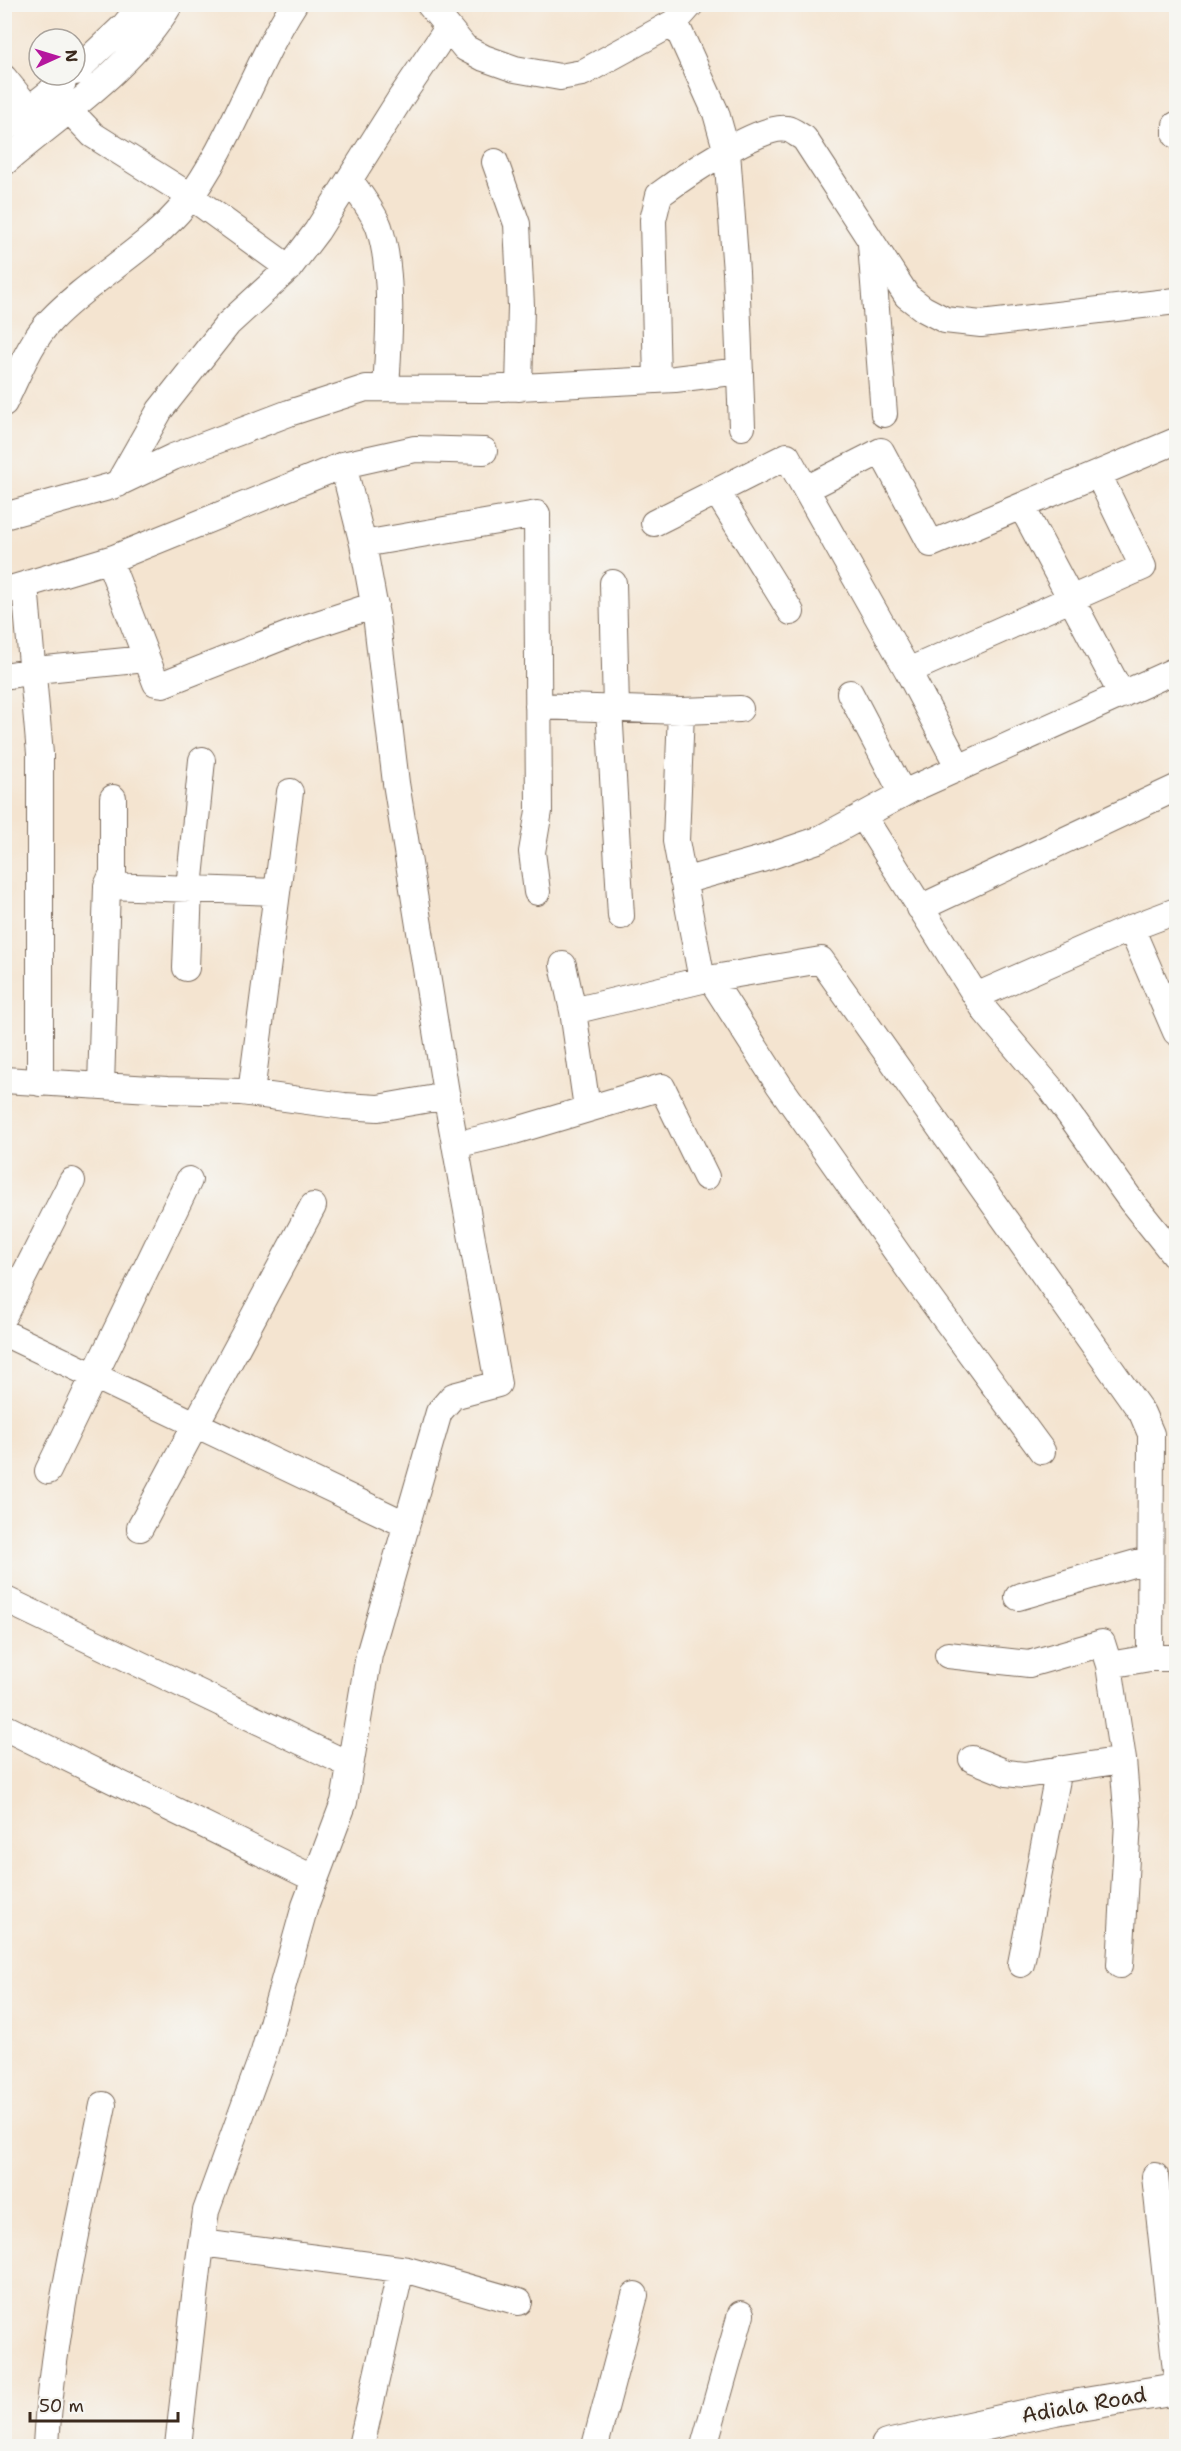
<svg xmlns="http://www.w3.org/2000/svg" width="1181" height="2451" font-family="'Shantell Sans',sans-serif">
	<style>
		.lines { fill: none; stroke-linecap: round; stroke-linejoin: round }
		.minor-casing { stroke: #7c6b5c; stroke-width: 28 }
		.major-casing { stroke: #7c6b5c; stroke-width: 34 }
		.minor { stroke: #fff; stroke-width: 26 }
		.major { stroke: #fff; stroke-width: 32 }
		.labels { text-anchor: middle; stroke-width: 4.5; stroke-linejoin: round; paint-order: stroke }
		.street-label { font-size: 21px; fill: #3b2a1e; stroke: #f6f6f2 }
	</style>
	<rect width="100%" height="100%" fill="#f6f6f2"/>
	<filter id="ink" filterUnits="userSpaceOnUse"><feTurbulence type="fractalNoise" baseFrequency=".0167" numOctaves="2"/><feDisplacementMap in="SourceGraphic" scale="12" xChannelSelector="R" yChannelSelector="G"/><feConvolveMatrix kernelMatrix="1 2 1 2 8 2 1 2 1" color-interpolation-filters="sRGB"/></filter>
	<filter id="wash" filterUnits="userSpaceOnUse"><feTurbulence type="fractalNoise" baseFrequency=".008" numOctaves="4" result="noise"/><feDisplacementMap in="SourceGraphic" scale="24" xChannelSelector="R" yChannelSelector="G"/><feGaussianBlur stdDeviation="1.35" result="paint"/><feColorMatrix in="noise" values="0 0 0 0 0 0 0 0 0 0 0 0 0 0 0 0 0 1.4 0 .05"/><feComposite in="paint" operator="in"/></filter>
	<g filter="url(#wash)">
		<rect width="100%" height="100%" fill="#f4e4d0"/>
	</g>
	<g filter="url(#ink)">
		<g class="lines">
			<g class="minor-casing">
				<path id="minor" d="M 429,4 L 465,48 L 484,58 L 515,69 L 560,77 L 582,73 L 675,22 L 691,4
					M 675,22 L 716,113 L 727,152 L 736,272 L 742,427
					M 75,72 L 125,25 L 142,4
					M 4,78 L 29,109
					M 51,91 L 93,135 L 190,196 L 289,268
					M 1176,125 L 1176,135
					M 4,129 L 63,82
					M 495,162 L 517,224 L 521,306 L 519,388
					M 4,163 C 61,114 131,70 170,4
					M 350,180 C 359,194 373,211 379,227 C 394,271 389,342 386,388
					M 871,244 L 884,414
					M 657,380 L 653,220 L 659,195 C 682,178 761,123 787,129 C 793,130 799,136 804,138 L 907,296 L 924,309 L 945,320 L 981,324 L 1176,301
					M 4,403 C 18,375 29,343 51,320 C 90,279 150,248 185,204 C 231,144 253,68 294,4
					M 118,484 L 160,410 L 228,324 L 289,268 L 317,231 L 402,96 L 448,28
					M 806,489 L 881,451 L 931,544 L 1176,441
					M 717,492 L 791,612
					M 1022,507 L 1122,695
					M 4,516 L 112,486 L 173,457 L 289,413 L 366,388 L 482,389 L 675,379 L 740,371
					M 654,523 L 787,456 L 908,671 L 959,768
					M 363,544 L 537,514 L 539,811 L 532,852 L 537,892
					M 109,560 L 156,683 L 163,684 L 305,628 L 375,605
					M 613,583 L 616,709
					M 25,585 L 40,754 L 40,1083
					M 4,591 L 114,558 L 343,465 L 415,449 L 484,451
					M 908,671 L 1143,567 L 1098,474
					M 4,676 L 46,669 L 146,659
					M 850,693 L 903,794
					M 538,706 L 681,711 L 740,709
					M 609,708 L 621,916
					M 681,711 L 676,841 L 702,980
					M 863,816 L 986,1012 L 1052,1090 L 1132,1202 L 1176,1257
					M 683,881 L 762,859 L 818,840 L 910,790 L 1176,670
					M 107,886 L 277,892
					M 920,908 L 1176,788
					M 1131,928 L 1176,1032
					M 563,965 L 573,1011 L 587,1108
					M 186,968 L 189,888 L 202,760
					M 711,979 L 779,1085 L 910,1271 L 1042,1451
					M 976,996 L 1131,928 L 1176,911
					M 573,1011 L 702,980 L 821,960 L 1142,1413 L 1151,1434 L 1150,1658 L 1176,1658
					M 4,1080 L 167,1090 L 241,1092 L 344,1106 L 378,1108 L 447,1096
					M 101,1086 L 107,886 L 113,873 L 113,798
					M 251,1093 L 290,792
					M 455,1145 L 514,1131 L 662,1087 L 706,1177
					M 4,1315 L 72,1181
					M 4,1333 L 405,1524
					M 48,1471 L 189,1180
					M 140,1528 L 313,1206
					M 1018,1597 L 1150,1559
					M 4,1599 L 350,1765
					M 948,1655 L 1029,1664 L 1102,1643 L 1109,1665
					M 4,1727 L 315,1879
					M 972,1759 L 1007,1773 L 1024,1775 L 1123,1760
					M 1021,1964 L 1059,1769
					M 1120,1965 L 1128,1822 L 1123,1760 L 1109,1665 L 1150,1658
					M 1155,2176 L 1176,2370
					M 202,2243 L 407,2270 L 519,2302
					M 46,2446 C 52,2331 80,2218 103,2105
					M 178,2446 L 199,2261 L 206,2211 L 264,2052 L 305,1906 L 344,1802 L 369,1655 L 439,1412 L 453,1396 L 498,1384 L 448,1105 L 396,783 L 376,615 L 363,544 L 343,465
					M 361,2446 L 401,2269
					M 595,2446 L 635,2295
					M 704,2446 L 741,2314"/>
			</g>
			<g class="major-casing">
				<path id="major" d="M 887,2446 L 1055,2409 L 1176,2389"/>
			</g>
			<use href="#minor" class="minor"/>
			<use href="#major" class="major"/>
		</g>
	</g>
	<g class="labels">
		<g class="street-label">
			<text transform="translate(1084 2405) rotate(-10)" y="7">Adiala Road</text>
		</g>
	</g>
	<rect width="1181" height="2451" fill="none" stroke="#f6f6f2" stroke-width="24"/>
	<g transform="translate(57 57) rotate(86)"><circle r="28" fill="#f6f6f2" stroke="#aba49d" stroke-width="1.5"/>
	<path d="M0-4.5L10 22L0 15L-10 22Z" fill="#b5179e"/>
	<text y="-9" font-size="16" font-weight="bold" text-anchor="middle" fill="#3b2a1e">N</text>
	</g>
	<path d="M30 2412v9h148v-9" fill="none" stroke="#3b2a1e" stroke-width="3"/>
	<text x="39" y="2412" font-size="18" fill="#3b2a1e" stroke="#f6f6f2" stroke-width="4.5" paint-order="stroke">50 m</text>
</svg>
